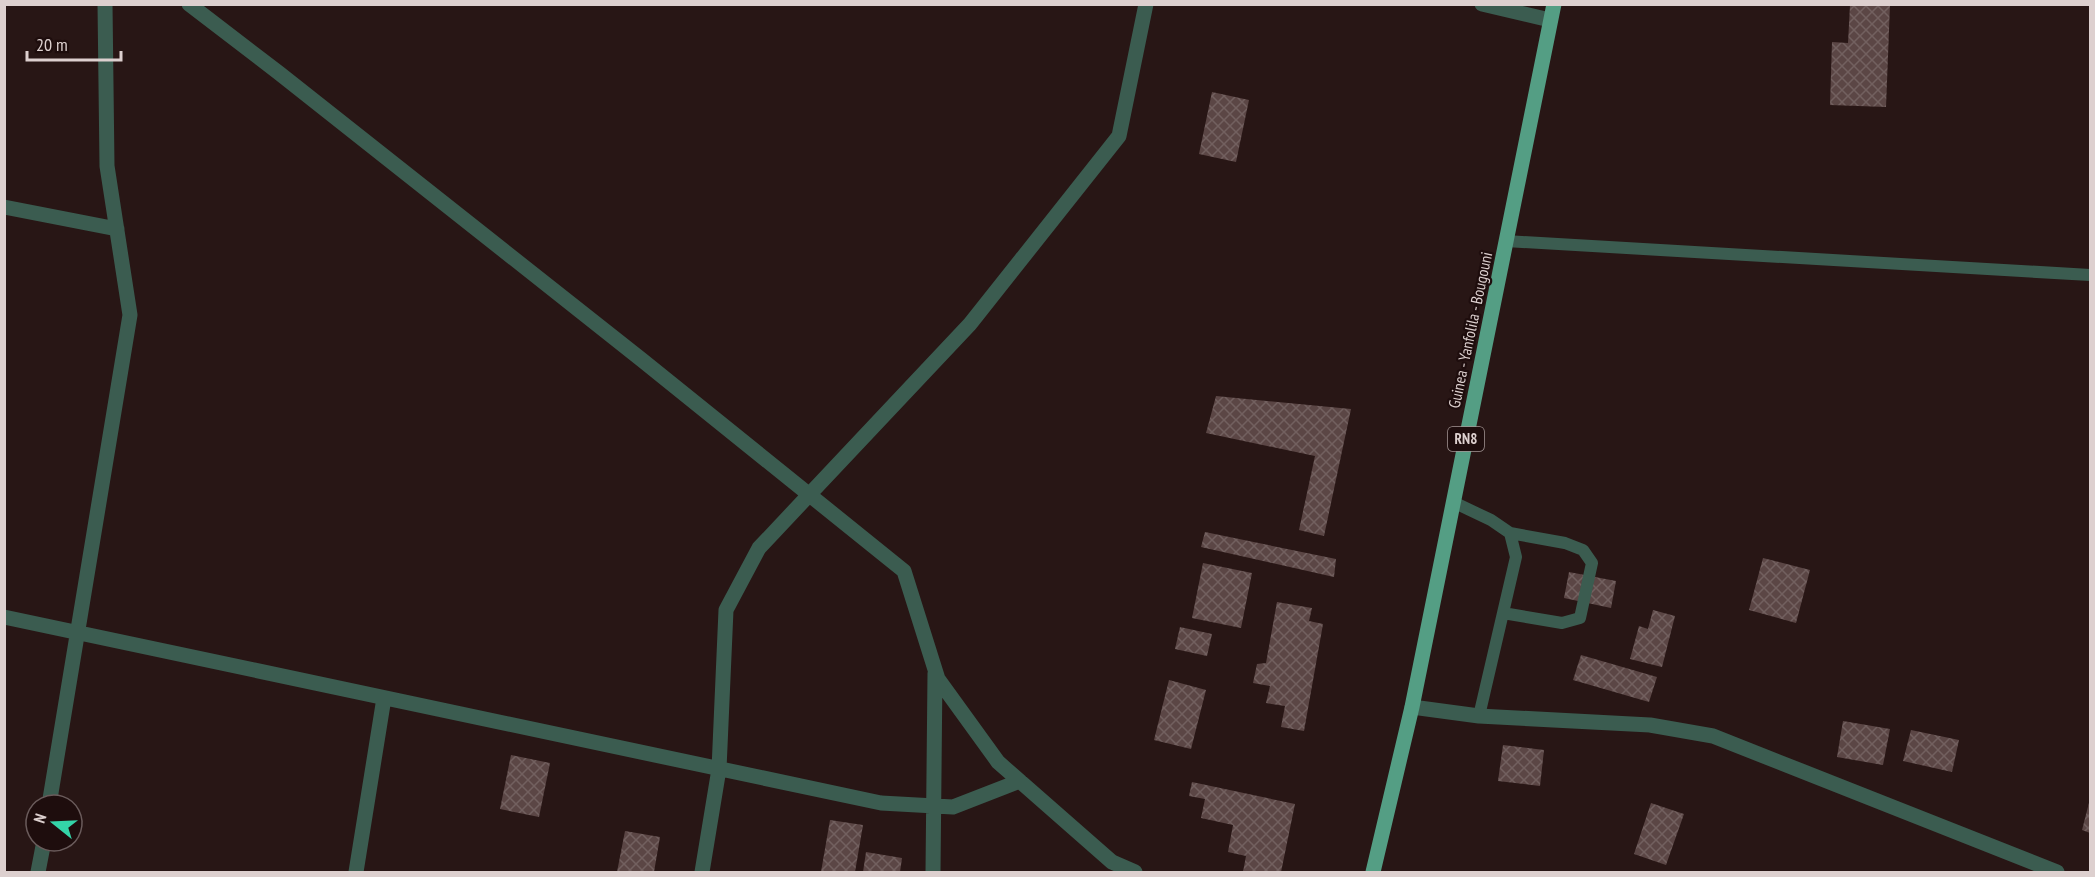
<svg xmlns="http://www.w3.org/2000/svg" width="2095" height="877" font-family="'PT Sans Narrow',sans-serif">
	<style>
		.building { fill: url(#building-cross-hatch) }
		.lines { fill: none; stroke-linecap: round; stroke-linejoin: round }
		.service { stroke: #3b5c50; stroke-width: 12 }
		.minor { stroke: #3b5c50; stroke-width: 15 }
		.primary { stroke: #549e84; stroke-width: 15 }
		.labels { text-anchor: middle; stroke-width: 4.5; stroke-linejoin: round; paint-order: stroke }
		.shield { fill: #1e0d0d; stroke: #a49695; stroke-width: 1.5 }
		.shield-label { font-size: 15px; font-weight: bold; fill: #ddd0cf }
		.street-label { font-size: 16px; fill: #ddd0cf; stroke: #1e0d0d }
	</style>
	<defs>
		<pattern id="building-cross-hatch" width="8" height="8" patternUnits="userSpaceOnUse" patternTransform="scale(1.5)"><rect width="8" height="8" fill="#5b4645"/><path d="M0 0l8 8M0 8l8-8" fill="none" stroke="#72605f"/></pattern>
	</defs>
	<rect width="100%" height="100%" fill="#281615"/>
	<path class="building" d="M 1850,5 L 1890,5 L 1886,107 L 1830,105 L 1832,42 L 1848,43 Z
		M 1212,92 L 1249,100 L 1236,162 L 1199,154 Z
		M 1216,396 L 1351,409 L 1324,536 L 1299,530 L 1315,456 L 1206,433 Z
		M 1205,532 L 1336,559 L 1334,577 L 1201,547 Z
		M 1763,558 L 1810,570 L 1796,623 L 1749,610 Z
		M 1203,563 L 1252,573 L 1241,628 L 1192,618 Z
		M 1569,572 L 1616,581 L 1611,608 L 1564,598 Z
		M 1277,602 L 1312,608 L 1309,621 L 1323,624 L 1304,731 L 1281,727 L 1285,706 L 1266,703 L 1270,686 L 1253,683 L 1257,664 L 1266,663 Z
		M 1653,610 L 1675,616 L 1662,667 L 1630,659 L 1639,626 L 1648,629 Z
		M 1180,627 L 1212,634 L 1207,656 L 1175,649 Z
		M 1581,655 L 1657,677 L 1649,702 L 1573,680 Z
		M 1169,680 L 1206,690 L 1191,749 L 1154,740 Z
		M 1843,721 L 1890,729 L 1883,765 L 1837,757 Z
		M 1911,730 L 1959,740 L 1952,772 L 1903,761 Z
		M 1503,745 L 1544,750 L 1540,786 L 1498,781 Z
		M 511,755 L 550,763 L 539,817 L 500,809 Z
		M 1192,782 L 1295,804 L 1281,872 L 1243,872 L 1246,856 L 1228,852 L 1233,825 L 1201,818 L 1205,799 L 1189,796 Z
		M 2090,799 L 2090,833 L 2082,830 Z
		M 1651,803 L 1684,814 L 1666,865 L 1634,854 Z
		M 830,820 L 863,825 L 855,872 L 821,872 Z
		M 625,831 L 660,837 L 654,872 L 617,872 Z
		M 866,852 L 902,858 L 900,872 L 863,872 Z"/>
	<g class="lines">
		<path class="service" d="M 1506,241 L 2090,275
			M 1453,502 L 1491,520 L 1510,533 L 1516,557 L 1479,716
			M 1503,613 L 1562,623 L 1580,618 L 1592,563 L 1583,550 L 1565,543 L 1510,533"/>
		<path class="minor" d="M 189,4 L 279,73 L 642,360 L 904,571 L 938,679 L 998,762 L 1112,862 L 1135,872
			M 1482,4 L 1550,20
			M 4,207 L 117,229
			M 4,617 L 881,803 L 953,807 L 1020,781
			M 1412,707 L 1479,716 L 1650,725 L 1713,736 L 2057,872
			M 49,805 L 130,315 L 107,166 L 105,4
			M 38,872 L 44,841
			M 356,872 L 384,698
			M 702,872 L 719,769 L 726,610 L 759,548 L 970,324 L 1119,136 L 1146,4
			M 933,872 L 935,673"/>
		<path class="primary" d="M 1373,872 L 1412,707 L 1554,4"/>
	</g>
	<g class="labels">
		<rect class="shield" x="1448" y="427" width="36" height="24" rx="4.5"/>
		<g class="shield-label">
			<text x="1466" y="444">RN8</text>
		</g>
		<g class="street-label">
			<text transform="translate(1470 330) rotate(-78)" y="6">Guinea - Yanfolila - Bougouni</text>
		</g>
	</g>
	<rect width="2095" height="877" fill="none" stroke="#ddd0cf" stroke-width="12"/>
	<g transform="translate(54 823) rotate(288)"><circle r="28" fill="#1e0d0d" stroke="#6a5b5b" stroke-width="1.5"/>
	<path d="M0-4.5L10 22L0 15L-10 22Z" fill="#34d4a8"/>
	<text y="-9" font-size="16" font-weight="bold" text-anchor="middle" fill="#ddd0cf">N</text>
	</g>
	<path d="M27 51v9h94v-9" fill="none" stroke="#ddd0cf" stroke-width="3"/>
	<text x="36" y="51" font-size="18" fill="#ddd0cf" stroke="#1e0d0d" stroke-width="4.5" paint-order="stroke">20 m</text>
</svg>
